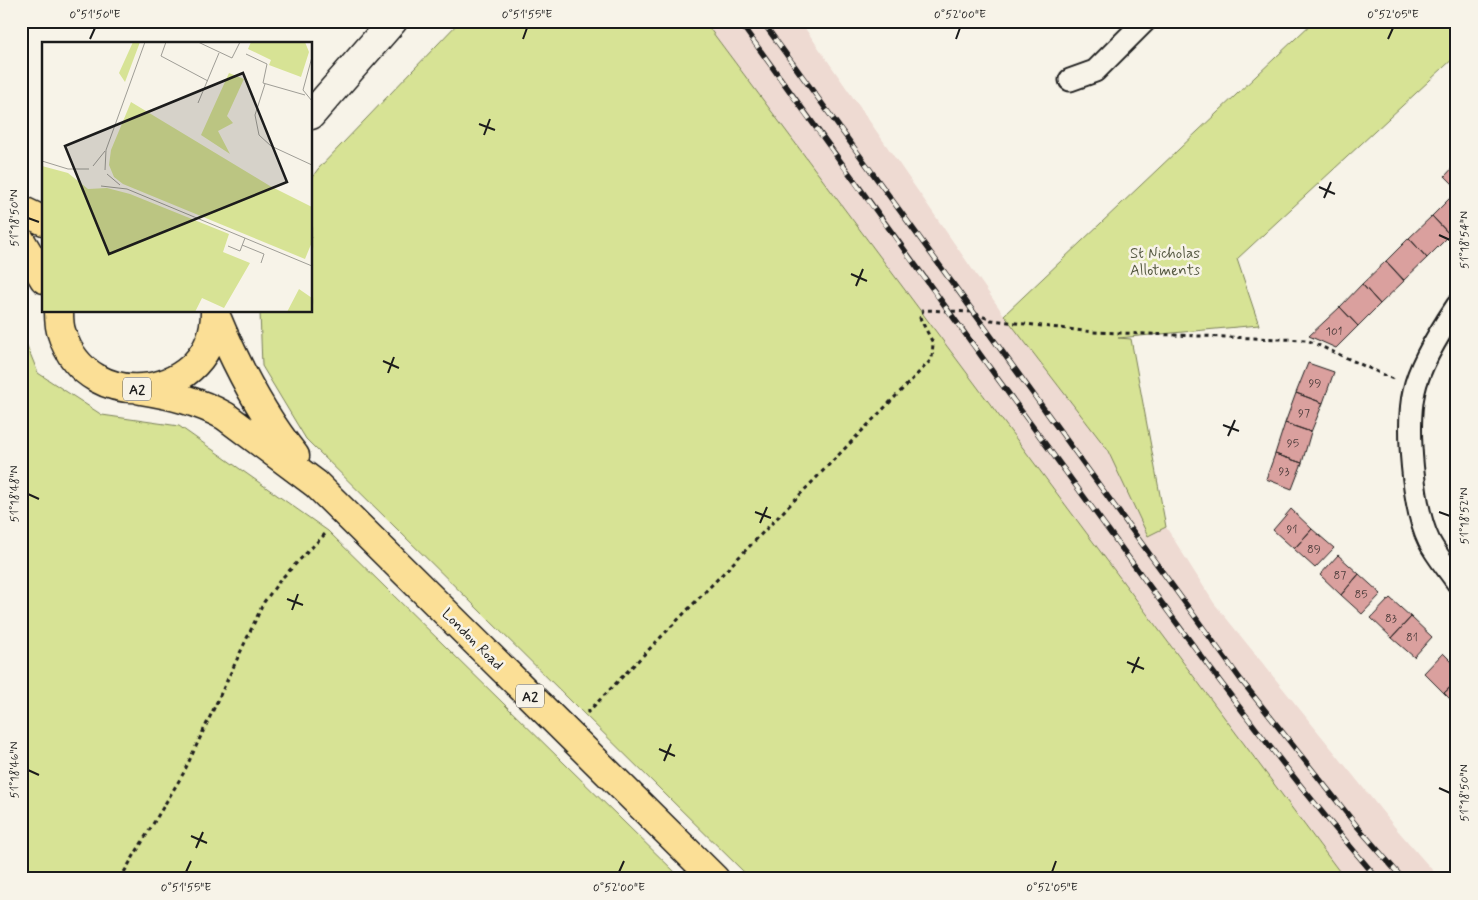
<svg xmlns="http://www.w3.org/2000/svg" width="1478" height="900" font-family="Mynerve,sans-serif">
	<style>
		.built { fill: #eedad2 }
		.green { fill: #d7e395; stroke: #7a8058 }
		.building { fill: #daa09e; stroke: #1c1c1c }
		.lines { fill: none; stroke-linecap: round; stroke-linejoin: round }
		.street-casing { stroke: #1c1c1c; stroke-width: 25 }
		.secondary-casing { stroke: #1c1c1c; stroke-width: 31 }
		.primary-casing { stroke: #1c1c1c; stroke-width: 31 }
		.path { stroke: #1c1c1c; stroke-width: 3; stroke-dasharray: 4 4; stroke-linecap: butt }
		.street { stroke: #f7f3e8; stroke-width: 21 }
		.secondary { stroke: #f7f3e8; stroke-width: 28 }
		.primary { stroke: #fbdf96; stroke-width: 28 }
		.rail-casing { stroke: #1c1c1c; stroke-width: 5.5 }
		.rail { stroke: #f7f3e8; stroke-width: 4; stroke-dasharray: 11; stroke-linecap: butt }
		.ticks { fill: none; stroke: #1c1c1c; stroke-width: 2 }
		.labels { text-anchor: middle; stroke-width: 5; stroke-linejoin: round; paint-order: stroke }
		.number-label { font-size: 12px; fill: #4c3d3c }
		.shield { fill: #f7f3e8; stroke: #5e5c59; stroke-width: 1 }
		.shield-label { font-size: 14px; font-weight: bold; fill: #1c1c1c }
		.park-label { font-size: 15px; fill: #545840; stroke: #f7f3e8 }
		.street-label { font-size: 15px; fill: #1c1c1c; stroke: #f7f3e8 }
		.inset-road { fill: none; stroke: #9f9d96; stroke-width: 1 }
		.view { fill: #1c1c1c; fill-opacity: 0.15; stroke: #1c1c1c; stroke-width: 2.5 }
		.inset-edge { fill: none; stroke: #1c1c1c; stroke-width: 2.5 }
		.neatline { fill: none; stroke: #1c1c1c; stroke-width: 2 }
		.ticks-label { font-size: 12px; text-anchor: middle; fill: #1c1c1c }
	</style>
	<rect width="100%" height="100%" fill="#f7f3e8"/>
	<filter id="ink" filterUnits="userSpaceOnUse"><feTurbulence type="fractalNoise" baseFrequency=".02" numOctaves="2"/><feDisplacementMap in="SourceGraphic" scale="10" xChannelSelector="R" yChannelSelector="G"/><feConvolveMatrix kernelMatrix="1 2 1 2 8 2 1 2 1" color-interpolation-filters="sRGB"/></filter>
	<g filter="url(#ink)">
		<path class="built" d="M 704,21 L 800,21 L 1004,315 L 1107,449 L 1148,536 L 1166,527 L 1214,603 L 1394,826 L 1440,879 L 1345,879 Z"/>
		<path class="green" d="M 460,21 L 704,21 L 1345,879 L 751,879 L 306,439 L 262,366 L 260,311 L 311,311 L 311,179 L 318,169 Z
			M 1314,21 L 1444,21 L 1457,33 L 1457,55 L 1237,259 L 1259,325 L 1118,338 L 1131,339 L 1166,527 L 1148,536 L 1107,449 L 1004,315 Z
			M 21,331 L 38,373 L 102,415 L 179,426 L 328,531 L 682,879 L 21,879 Z"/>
		<path class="building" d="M 1457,163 L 1457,188 L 1445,176 Z
			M 1452,196 L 1457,202 L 1457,229 L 1450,235 L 1432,216 Z
			M 1432,216 L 1450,235 L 1427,258 L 1409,238 Z
			M 1409,238 L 1427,258 L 1404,280 L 1386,261 Z
			M 1386,261 L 1404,281 L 1380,304 L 1362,284 Z
			M 1362,284 L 1380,304 L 1358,326 L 1340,307 Z
			M 1340,307 L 1358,326 L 1336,348 L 1309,336 Z
			M 1308,363 L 1334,372 L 1323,403 L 1296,393 Z
			M 1296,393 L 1323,403 L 1311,432 L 1285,423 Z
			M 1285,423 L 1311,432 L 1302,463 L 1275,454 Z
			M 1275,454 L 1302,463 L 1292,489 L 1266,479 Z
			M 1291,509 L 1312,529 L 1294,549 L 1273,530 Z
			M 1312,529 L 1334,548 L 1315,568 L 1294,549 Z
			M 1338,555 L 1359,574 L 1341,595 L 1320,575 Z
			M 1359,574 L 1381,594 L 1362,614 L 1341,595 Z
			M 1390,598 L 1411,617 L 1392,638 L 1371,618 Z
			M 1411,617 L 1432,637 L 1414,657 L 1392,638 Z
			M 1443,653 L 1457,667 L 1457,681 L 1444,693 L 1424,673 Z
			M 1457,681 L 1457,706 L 1444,693 Z"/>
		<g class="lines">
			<g class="street-casing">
				<path id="street" d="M 1070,80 L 1095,71 L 1145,21
					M 1457,306 C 1443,327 1419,366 1414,391 C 1406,425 1413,509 1429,541 C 1436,555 1448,569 1457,582"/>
			</g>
			<g class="secondary-casing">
				<path id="secondary" d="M 311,115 L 393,21"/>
			</g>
			<g class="primary-casing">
				<path id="primary" d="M 21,210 L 44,221
					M 21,241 L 44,279
					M 59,311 C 59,319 59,327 62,334 C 88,418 216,400 215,311
					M 215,314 C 236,365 260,412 295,456
					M 141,390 C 171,395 198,401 225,416 L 316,484 L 715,879"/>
			</g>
			<path class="path" d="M 587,713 L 932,359 L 933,343 L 920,318 L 923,310 L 972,312 L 991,320 L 1093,332 L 1307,340 L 1393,379
				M 120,879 L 183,774 L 264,602 L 281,579 L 326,533"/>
			<use href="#street" class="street"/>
			<use href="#secondary" class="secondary"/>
			<use href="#primary" class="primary"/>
			<g class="rail-casing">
				<path id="rail" d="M 739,21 C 856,184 974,347 1093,509 C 1185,635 1276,761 1378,879
					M 762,21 L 1241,680 L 1356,825 L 1403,879"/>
			</g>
			<use href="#rail" class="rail"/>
		</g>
	</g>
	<path class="ticks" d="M 90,39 L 95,28M 523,39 L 527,28M 956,39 L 960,28M 1388,39 L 1393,28M 479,124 L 495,130M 484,135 L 490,119M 1319,187 L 1335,194M 1324,198 L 1331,182M 28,218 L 39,222M 1439,235 L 1450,240M 851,274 L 867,281M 856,286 L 863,269M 383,361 L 399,368M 388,373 L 394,357M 1223,425 L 1239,431M 1228,436 L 1235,420M 28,494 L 39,499M 755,512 L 771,518M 1439,512 L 1450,516M 760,523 L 767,507M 287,599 L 303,605M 292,610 L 298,594M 1127,662 L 1144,669M 1132,673 L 1139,657M 659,749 L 675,756M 664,761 L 671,744M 28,770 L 39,775M 1439,788 L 1450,793M 191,836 L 207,843M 196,848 L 203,832M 186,872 L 191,861M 619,872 L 624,861M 1052,872 L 1056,861"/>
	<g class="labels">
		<g class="number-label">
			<text x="1334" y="335">101</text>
			<text x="1315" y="387">99</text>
			<text x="1304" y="417">97</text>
			<text x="1293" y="447">95</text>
			<text x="1284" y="475">93</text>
			<text x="1292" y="533">91</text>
			<text x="1314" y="553">89</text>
			<text x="1340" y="579">87</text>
			<text x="1361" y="598">85</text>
			<text x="1391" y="622">83</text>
			<text x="1412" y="641">81</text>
		</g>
		<g class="shield">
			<rect x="123" y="377.5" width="28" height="23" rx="4"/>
			<rect x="516" y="684.5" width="28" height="23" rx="4"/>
		</g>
		<g class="shield-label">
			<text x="137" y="394">A2</text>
			<text x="530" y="701">A2</text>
		</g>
		<g class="park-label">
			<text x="1165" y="258">St Nicholas<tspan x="1165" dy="17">Allotments</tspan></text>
		</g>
		<g class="street-label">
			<text transform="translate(473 639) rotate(45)" y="5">London Road</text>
		</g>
	</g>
	<g transform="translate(42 42)">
		<rect width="270" height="270" fill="#f7f3e8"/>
		<path d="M 91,0 L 98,0 L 83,40 L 77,31 ZM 209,0 L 263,0 L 267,10 L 259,35 L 227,23 L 229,18 L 206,7 ZM 187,31 L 202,37 L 185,74 L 191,81 L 176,89 L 188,112 L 159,93 ZM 89,60 L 228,144 L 270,165 L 270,200 L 263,217 L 81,142 L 72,135 L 67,123 L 69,108 ZM 0,124 L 26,131 L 46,147 L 65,146 L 88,152 L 187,192 L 181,210 L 208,221 L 182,266 L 160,256 L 153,270 L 0,270 ZM 257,247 L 270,256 L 270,270 L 245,270 Z" fill="#d7e395"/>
		<path class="inset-road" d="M 124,0 L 119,14 L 166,39M 156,0 L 190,16 L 198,0M 204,12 L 225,22 L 221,41 L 263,53M 270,15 L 261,48 L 270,59M 223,42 L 213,73 L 217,93 L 229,104 L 270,123M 156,61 L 177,11M 0,119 L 26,127 L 47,127M 51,124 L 63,109M 63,128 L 64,108 L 103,0M 65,132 L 78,143M 59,144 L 85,147 L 270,224M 200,203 L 222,212 L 219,221M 186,204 L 198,209 L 203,196"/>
		<path class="view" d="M 201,31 L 245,140 L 67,212 L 23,104 Z"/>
		<rect width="270" height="270" class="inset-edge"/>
	</g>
	<rect width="1478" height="900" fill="none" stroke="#f7f3e8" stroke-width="55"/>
	<rect x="28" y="28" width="1422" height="844" class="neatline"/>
	<g class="ticks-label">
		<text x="95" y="18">0°51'50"E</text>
		<text x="527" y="18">0°51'55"E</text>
		<text x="960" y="18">0°52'00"E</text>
		<text x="1393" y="18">0°52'05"E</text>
		<text transform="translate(14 218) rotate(-90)" y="4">51°18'50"N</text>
		<text transform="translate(1464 240) rotate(-90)" y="4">51°18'54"N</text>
		<text transform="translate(14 494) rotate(-90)" y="4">51°18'48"N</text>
		<text transform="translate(1464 516) rotate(-90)" y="4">51°18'52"N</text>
		<text transform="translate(14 770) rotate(-90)" y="4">51°18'46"N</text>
		<text transform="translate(1464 793) rotate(-90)" y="4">51°18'50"N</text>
		<text x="186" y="891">0°51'55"E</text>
		<text x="619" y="891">0°52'00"E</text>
		<text x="1052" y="891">0°52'05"E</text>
	</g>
</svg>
